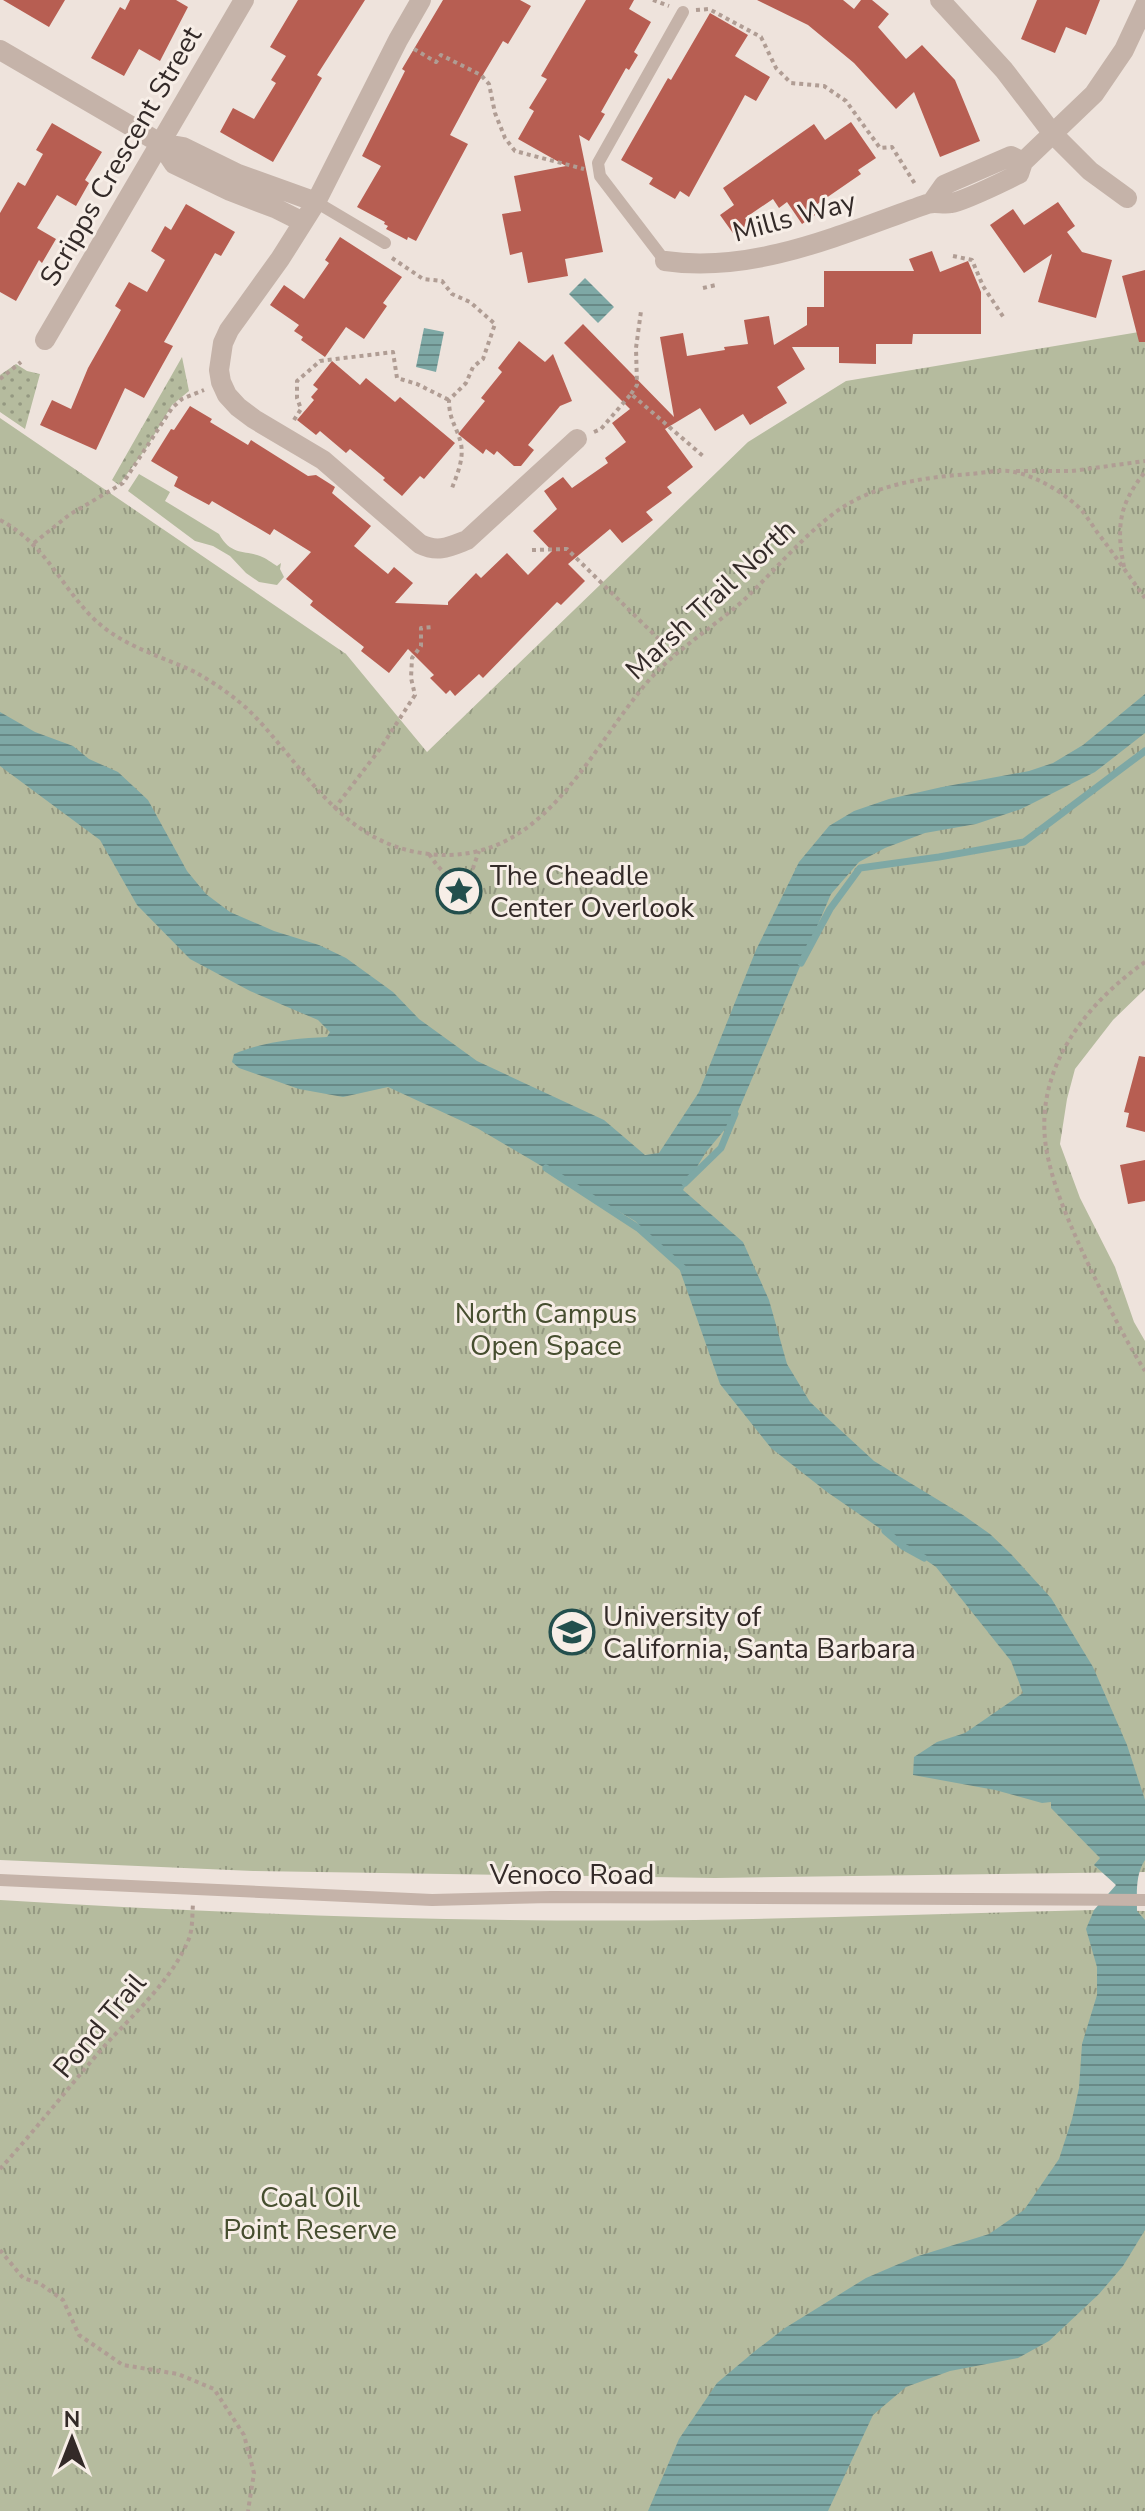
<svg xmlns="http://www.w3.org/2000/svg" width="1145" height="2511" font-family="'Nunito Sans',sans-serif">
	<style>
		.grass { fill: #b5bb9e }
		.park { fill: url(#park-tufts) }
		.garden { fill: url(#garden-dots) }
		.water { fill: url(#water-rules) }
		.lines { fill: none; stroke-linecap: round; stroke-linejoin: round }
		.stream { stroke: #7ea8a5; stroke-width: 7 }
		.building { fill: #b75e52 }
		.path { stroke: #b09d94; stroke-width: 4; stroke-dasharray: 4 4; stroke-linecap: butt }
		.service { stroke: #c5b3a9; stroke-width: 12 }
		.minor { stroke: #c5b3a9; stroke-width: 20 }
		.labels { text-anchor: middle; stroke-width: 6; stroke-linejoin: round; paint-order: stroke }
		.street-label { font-size: 28px; fill: #332a28; stroke: #f7eee7 }
		.poi-label { font-size: 28px; fill: #332a28; stroke: #f7eee7; text-anchor: start }
		.park-label { font-size: 28px; fill: #464e2f; stroke: #f7eee7 }
	</style>
	<defs>
		<pattern id="park-tufts" width="24" height="20" patternUnits="userSpaceOnUse" patternTransform="scale(2)"><rect width="24" height="20" fill="#b5bb9e"/><path d="M3 7l-1-3M5 7V3M7 7l1-3M15 17l-1-3M17 17v-4M19 17l1-3" fill="none" stroke="#949881"/></pattern>
		<pattern id="garden-dots" width="8" height="8" patternUnits="userSpaceOnUse" patternTransform="scale(2)"><rect width="8" height="8" fill="#b5bb9e"/><path d="M2 2h.1M6 6h.1" fill="none" stroke="#949881" stroke-width="1.8" stroke-linecap="round"/></pattern>
		<pattern id="water-rules" width="6" height="5" patternUnits="userSpaceOnUse" patternTransform="scale(2)"><rect width="6" height="5" fill="#7ea8a5"/><path d="M0 2.5h6" fill="none" stroke="#688986"/></pattern>
	</defs>
	<rect width="100%" height="100%" fill="#eee3dc"/>
	<path class="grass" d="M 139,474 L 170,492 L 165,501 L 219,534 C 231,556 245,550 260,556 C 266,558 272,563 277,566 L 281,563 L 280,569 L 284,577 L 277,585 L 259,582 L 246,573 L 230,556 L 213,546 L 195,541 L 128,491 Z"/>
	<path class="park" d="M 1145,331 L 1145,989 L 1113,1020 L 1075,1069 L 1067,1099 L 1060,1144 L 1080,1198 L 1115,1267 L 1134,1322 L 1145,1341 L 1145,1872 L 715,1878 L 253,1871 L 0,1860 L 0,418 L 346,654 L 427,752 L 748,442 L 846,381 Z
		M 0,1900 C 231,1914 463,1923 695,1920 C 828,1918 961,1913 1094,1910 L 1145,1911 L 1145,2511 L 0,2511 Z"/>
	<path class="garden" d="M 182,357 L 189,391 L 172,405 L 147,447 L 119,485 L 112,480 Z
		M 16,364 L 27,371 L 40,374 L 25,429 L 0,412 L 0,375 Z"/>
	<path class="water" d="M 585,278 L 614,307 L 598,323 L 569,294 Z
		M 424,328 L 444,332 L 436,372 L 416,367 Z
		M 1145,694 L 1145,733 L 1095,772 L 1021,809 L 976,824 L 925,833 L 885,848 L 859,862 L 831,894 L 736,1116 L 706,1152 L 683,1190 L 743,1242 L 769,1300 L 787,1364 L 810,1402 L 874,1461 L 963,1515 L 990,1534 L 1011,1554 L 1051,1598 L 1093,1667 L 1127,1745 L 1145,1800 L 1145,1860 C 1135,1875 1137,1894 1137,1911 L 1145,1920 L 1145,2230 L 1123,2266 L 1099,2294 L 1049,2341 L 1018,2358 L 950,2371 L 906,2387 L 873,2415 L 828,2511 L 648,2511 L 679,2439 L 717,2383 L 755,2351 L 785,2328 L 866,2278 L 915,2257 L 989,2234 L 1024,2210 L 1059,2159 L 1072,2119 L 1079,2088 L 1082,2044 L 1097,1995 L 1097,1967 L 1086,1929 L 1094,1910 L 1116,1885 L 1094,1865 L 1100,1858 L 1051,1808 L 1051,1802 L 1042,1803 L 995,1790 L 913,1775 L 914,1757 L 937,1742 L 965,1733 L 1023,1693 L 1011,1661 L 936,1567 L 827,1492 L 771,1448 L 720,1384 L 677,1262 L 635,1221 L 477,1128 L 388,1087 L 343,1097 L 299,1089 L 239,1068 L 232,1062 L 234,1054 C 263,1042 296,1038 327,1037 L 330,1032 L 318,1020 L 250,991 L 190,959 L 137,905 L 100,840 L 0,766 L 0,712 L 35,732 L 73,746 L 89,759 L 118,772 L 148,800 L 187,871 L 206,894 L 230,912 L 274,931 L 319,945 L 346,958 L 393,992 L 419,1019 L 477,1061 L 604,1120 L 645,1155 L 659,1153 L 699,1092 L 756,950 L 799,862 L 829,826 L 854,811 L 889,799 L 942,787 L 1029,771 L 1053,763 L 1083,745 Z"/>
	<g class="lines">
		<path class="stream" d="M 801,963 L 830,909 L 860,868 L 939,857 L 1024,842 L 1145,751
			M 546,1168 L 638,1228 L 684,1269
			M 685,1183 L 721,1148 L 735,1114
			M 885,1531 L 904,1547 L 924,1558"/>
	</g>
	<path class="building" d="M 3,0 L 65,0 L 49,27 Z
		M 130,0 L 176,0 L 188,7 L 160,61 L 139,49 L 124,76 L 91,58 L 120,7 L 125,10 Z
		M 298,0 L 365,0 L 317,75 L 322,78 L 273,162 L 220,132 L 233,108 L 254,119 L 276,83 L 271,80 L 286,56 L 270,47 Z
		M 443,0 L 520,0 L 531,6 L 508,44 L 503,41 L 478,83 L 450,135 L 468,144 L 416,241 L 408,237 L 407,240 L 386,229 L 388,226 L 384,224 L 385,222 L 357,207 L 381,166 L 362,156 L 405,71 L 402,69 Z
		M 586,0 L 634,0 L 629,9 L 651,22 L 634,52 L 638,55 L 629,70 L 626,68 L 601,112 L 605,114 L 589,141 L 579,135 L 603,252 L 565,259 L 568,276 L 528,283 L 522,252 L 510,255 L 502,214 L 521,211 L 514,176 L 566,166 L 518,139 L 534,111 L 529,108 L 547,79 L 541,76 Z
		M 757,0 L 843,0 L 854,9 L 861,0 L 872,0 L 889,14 L 878,27 L 906,59 L 922,45 L 955,80 L 980,141 L 940,157 L 914,92 L 896,109 L 854,63 L 808,25 Z
		M 1037,0 L 1100,0 L 1086,35 L 1066,27 L 1055,53 L 1021,39 Z
		M 710,13 L 748,35 L 735,56 L 770,77 L 756,101 L 745,95 L 689,197 L 680,191 L 675,199 L 649,184 L 653,178 L 621,160 L 668,78 L 671,80 Z
		M 851,122 L 876,158 L 858,170 L 861,174 L 816,205 L 821,211 L 802,224 L 787,202 L 779,208 L 773,199 L 745,218 L 750,225 L 735,236 L 720,215 L 734,205 L 723,188 L 814,124 L 825,140 Z
		M 52,123 L 102,152 L 85,180 L 89,183 L 76,206 L 57,195 L 37,228 L 56,239 L 42,263 L 39,260 L 16,301 L 0,292 L 0,213 L 18,182 L 25,186 L 43,154 L 36,150 Z
		M 1058,202 L 1075,226 L 1067,232 L 1082,252 L 1112,260 L 1096,318 L 1038,302 L 1052,254 L 1024,273 L 990,225 L 1013,209 L 1024,225 Z
		M 186,204 L 235,232 L 221,256 L 215,253 L 164,342 L 173,346 L 144,398 L 125,388 L 96,450 L 40,425 L 52,400 L 71,409 L 88,368 L 121,310 L 115,306 L 129,282 L 147,292 L 165,260 L 151,251 L 165,226 L 171,230 Z
		M 340,237 L 402,277 L 383,303 L 387,306 L 364,339 L 346,327 L 325,357 L 301,340 L 303,337 L 294,331 L 299,325 L 270,305 L 284,285 L 304,299 L 329,263 L 325,260 Z
		M 932,251 L 940,272 L 968,261 L 981,292 L 981,334 L 913,334 L 912,344 L 876,344 L 876,364 L 839,363 L 839,347 L 792,347 L 805,369 L 777,387 L 787,403 L 750,425 L 743,414 L 715,431 L 700,408 L 665,429 L 693,467 L 667,487 L 672,493 L 646,512 L 653,520 L 622,543 L 610,529 L 568,564 L 585,581 L 561,605 L 557,602 L 483,678 L 479,674 L 455,696 L 450,690 L 446,694 L 430,678 L 434,675 L 408,649 L 389,673 L 361,651 L 364,647 L 310,605 L 313,601 L 286,579 L 311,552 L 274,529 L 270,535 L 212,501 L 209,505 L 192,496 L 174,486 L 178,477 L 151,461 L 171,429 L 174,430 L 190,406 L 212,419 L 210,422 L 248,445 L 251,440 L 308,476 L 316,475 L 335,487 L 332,493 L 371,526 L 354,546 L 388,574 L 394,567 L 413,583 L 395,603 L 448,605 L 448,602 L 476,573 L 481,578 L 507,553 L 528,575 L 552,551 L 533,531 L 557,509 L 544,491 L 563,477 L 572,488 L 608,463 L 605,458 L 626,442 L 612,423 L 630,409 L 564,343 L 583,324 L 674,417 L 660,337 L 683,333 L 687,356 L 725,350 L 724,347 L 748,344 L 744,320 L 769,316 L 774,345 L 807,325 L 807,307 L 824,307 L 824,271 L 914,271 L 909,259 Z
		M 1145,270 L 1145,342 L 1139,342 L 1122,276 Z
		M 519,341 L 545,362 L 553,354 L 572,401 L 560,406 L 528,445 L 534,450 L 521,466 L 514,466 L 497,451 L 494,455 L 486,449 L 483,454 L 458,434 L 485,401 L 481,398 L 502,372 L 498,368 Z
		M 332,361 L 360,385 L 366,378 L 395,402 L 400,397 L 455,443 L 424,479 L 420,476 L 402,496 L 383,480 L 385,478 L 350,449 L 346,453 L 320,431 L 316,435 L 297,420 L 314,400 L 311,397 L 318,389 L 313,385 Z
		M 1139,1056 L 1145,1057 L 1145,1132 L 1126,1127 L 1129,1113 L 1124,1112 Z
		M 1145,1160 L 1145,1201 L 1128,1204 L 1120,1165 Z"/>
	<g class="lines">
		<path class="path" d="M 653,0 L 669,6
			M 696,10 L 709,9 L 761,37 L 776,68 L 791,83 L 824,86 L 846,101 L 880,148 L 892,147 L 915,184
			M 414,49 L 436,62 L 441,55 L 481,75 L 489,84 L 495,113 L 505,138 L 515,151 L 584,169
			M 953,256 L 972,260 L 983,286 L 1004,318
			M 392,258 L 423,279 L 442,281 L 452,294 L 470,302 L 495,324 L 483,359 L 473,367 L 466,383 L 449,400 C 449,421 457,426 461,444 C 464,459 457,475 452,488
			M 703,288 L 716,285
			M 0,379 L 21,362
			M 631,394 L 637,385 L 636,348 L 641,311
			M 294,420 L 301,409 L 297,398 L 297,381 L 320,361 L 393,352 L 397,378 L 417,384 L 449,400
			M 594,432 L 601,429 L 631,394 L 703,456
			M 1016,471 L 1072,471 L 1145,461
			M 0,520 C 44,543 59,583 91,616 C 120,646 159,655 195,672 C 209,680 225,690 238,701 C 251,711 263,725 274,738 C 319,791 355,846 429,854 C 538,866 583,762 640,691 C 669,653 711,630 746,598 C 776,569 803,536 837,511 C 875,484 926,477 971,474 C 983,473 996,470 1008,471 C 1032,474 1056,488 1074,503 C 1084,511 1090,522 1097,532 C 1114,554 1129,576 1145,598
			M 34,543 L 69,515 L 123,483 L 172,408 L 182,399 L 204,390
			M 532,550 L 567,549 L 674,654
			M 1124,567 C 1116,527 1119,504 1145,472
			M 334,809 L 380,749 L 415,695 L 411,678 L 412,658 L 421,646 L 421,628 L 433,627
			M 429,854 C 438,867 443,875 459,878 L 473,868 L 479,851
			M 1145,962 C 1080,1008 1028,1078 1049,1162 C 1056,1193 1070,1224 1083,1253 C 1102,1293 1121,1333 1145,1371
			M 0,2169 C 37,2128 71,2084 108,2042 C 137,2011 171,1980 188,1941 C 193,1930 192,1916 193,1904
			M 0,2250 L 23,2278 L 39,2283 L 63,2300 L 79,2335 L 123,2365 L 178,2374 L 214,2389 L 244,2435 L 254,2473 L 248,2511"/>
		<path class="service" d="M 316,202 L 385,243
			M 665,261 L 600,176 L 598,163 L 683,12
			M 0,1880 L 432,1900 L 551,1897 L 1145,1900"/>
		<path class="minor" d="M 421,0 L 398,40 L 316,202 L 280,259 L 229,330 L 223,343 L 219,370 L 221,382 L 227,395 L 238,407 L 254,419 L 323,460 L 420,544 C 438,553 449,547 467,540 L 577,439
			M 940,0 L 1004,70 L 1053,134 L 1090,171 L 1127,198
			M 0,50 L 160,143
			M 1023,162 L 1094,94 L 1124,50 L 1145,5
			M 303,222 L 277,209 L 230,191 L 174,164 L 160,143 L 183,147 L 238,174 L 316,202
			M 665,261 C 756,274 844,233 927,204 C 936,201 943,205 951,203 C 965,201 1004,181 1019,174 L 1023,162 L 1011,156 L 944,185 L 932,202
			M 45,340 L 244,0"/>
	</g>
	<defs>
		<g id="sight-ring" transform="scale(2.3)"><circle r="9.5" fill="#f7eee7" stroke="#234f4d" stroke-width="1.5"/><path d="M0-6L1.8-2.2L6-1.7L2.9 1.2L3.7 5.4L0 3.3L-3.7 5.4L-2.9 1.2L-6-1.7L-1.8-2.2Z" fill="#234f4d"/></g>
		<g id="university-ring" transform="scale(2.3)"><circle r="9.5" fill="#f7eee7" stroke="#234f4d" stroke-width="1.5"/><path d="M0-5L7-2L0 1L-7-2ZM-4 1L0 2.5L4 1V4Q0 6-4 4Z" fill="#234f4d"/></g>
	</defs>
	<g fill-rule="evenodd">
		<use href="#sight-ring" x="459" y="891"/>
		<use href="#university-ring" x="572" y="1632"/>
	</g>
	<g class="labels">
		<g class="street-label">
			<text transform="translate(120 156) rotate(-60)" y="10">Scripps Crescent Street</text>
			<text transform="translate(794 216) rotate(-15)" y="10">Mills Way</text>
			<text transform="translate(710 599) rotate(-43)" y="10">Marsh Trail North</text>
			<text x="572" y="1884">Venoco Road</text>
			<text transform="translate(99 2025) rotate(-50)" y="10">Pond Trail</text>
		</g>
		<g class="poi-label">
			<text x="490" y="885">The Cheadle<tspan x="490" dy="32">Center Overlook</tspan></text>
			<text x="603" y="1626">University of<tspan x="603" dy="32">California, Santa Barbara</tspan></text>
		</g>
		<g class="park-label">
			<text x="546" y="1323">North Campus<tspan x="546" dy="32">Open Space</tspan></text>
			<text x="310" y="2207">Coal Oil<tspan x="310" dy="32">Point Reserve</tspan></text>
		</g>
	</g>
	<g transform="translate(72 2439)" stroke="#f7eee7" stroke-width="6" paint-order="stroke">
	<path d="M0-6L14 30L0 20L-14 30Z" fill="#332a28"/>
	<text y="-12" font-size="22" font-weight="bold" text-anchor="middle" fill="#332a28">N</text>
	</g>
</svg>
